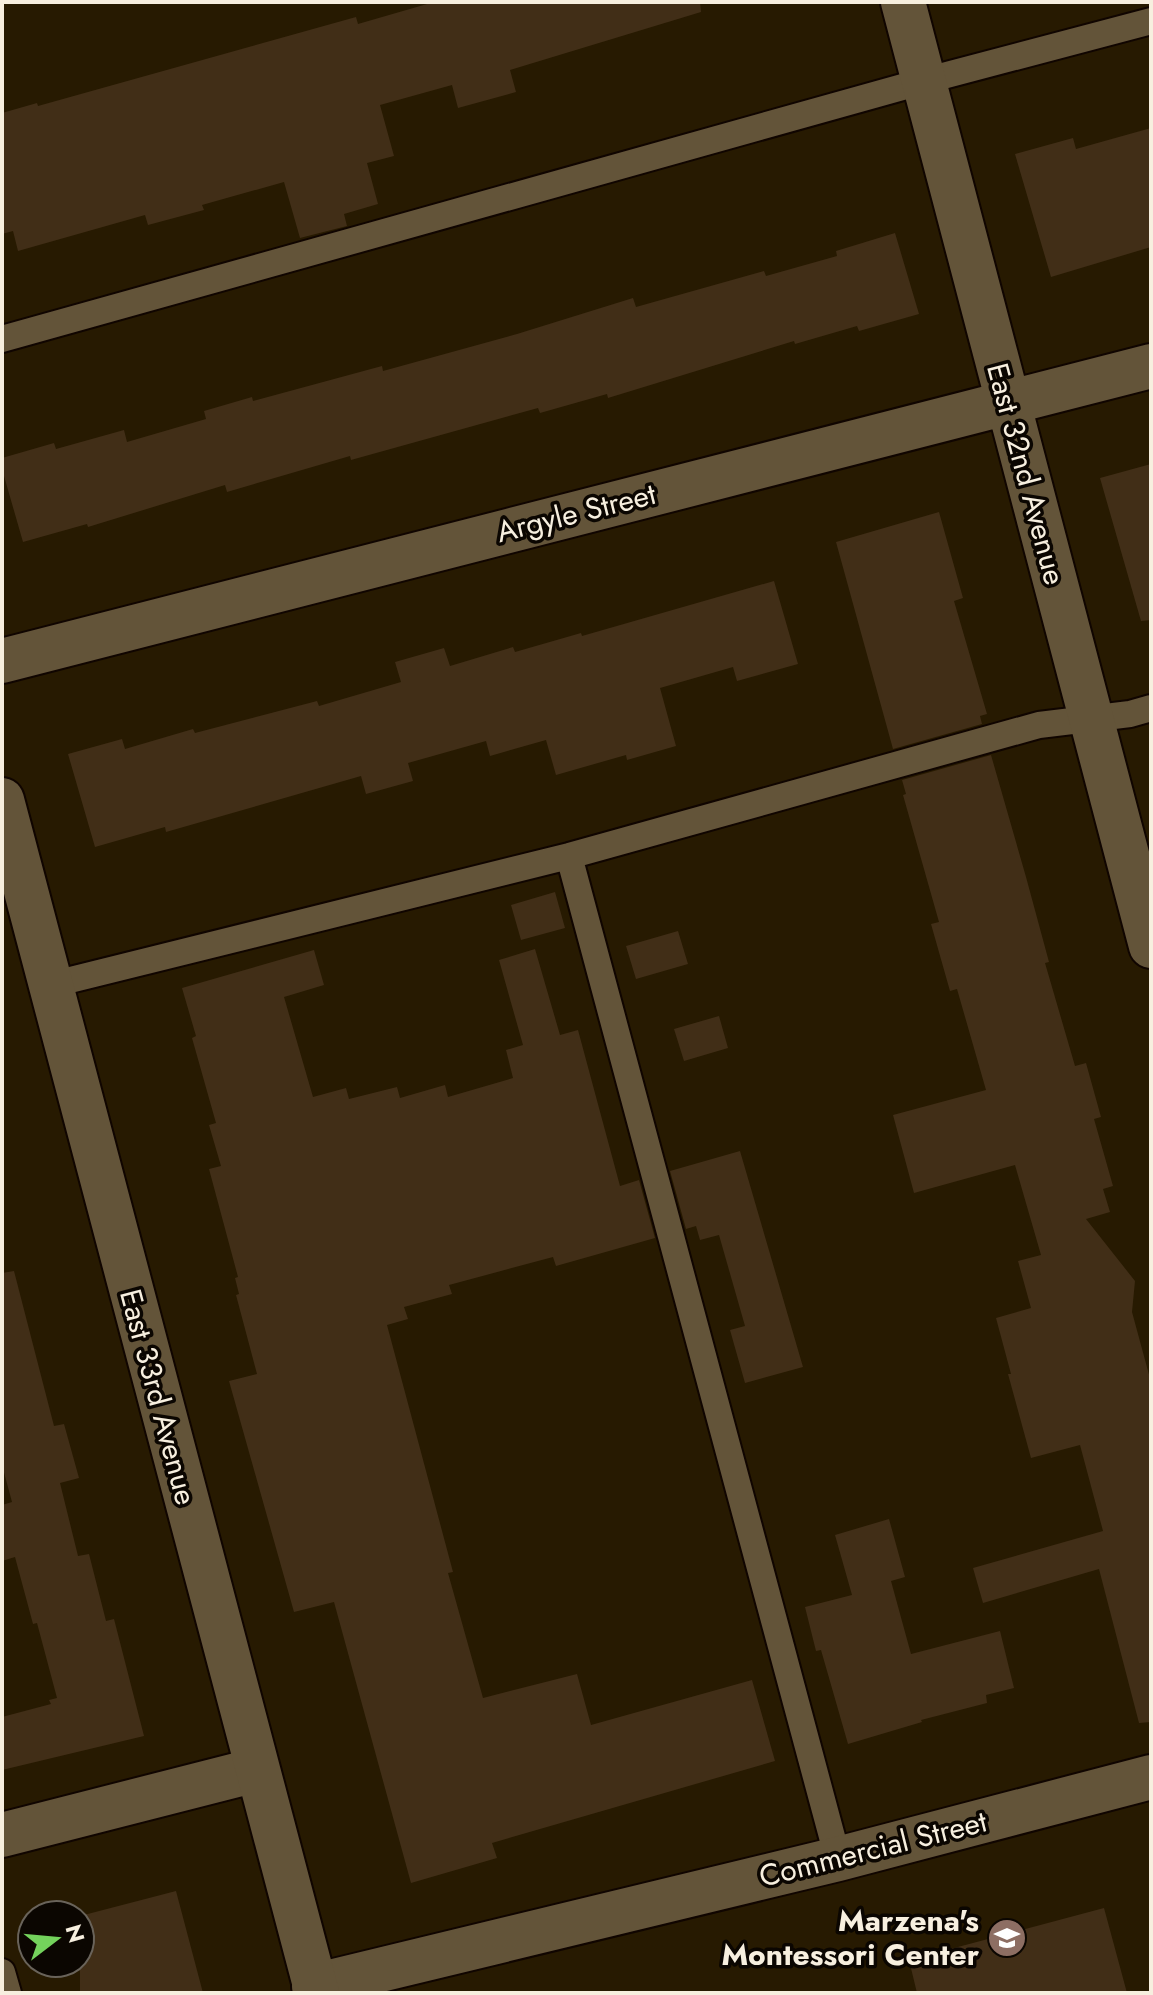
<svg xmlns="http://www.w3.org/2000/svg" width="1153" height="1995" font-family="Jost,sans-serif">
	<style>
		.building { fill: #412e17 }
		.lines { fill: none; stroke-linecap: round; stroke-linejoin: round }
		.lane-casing { stroke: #100500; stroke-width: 30 }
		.street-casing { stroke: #100500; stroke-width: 48 }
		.secondary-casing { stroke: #100500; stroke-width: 48 }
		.lane { stroke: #635439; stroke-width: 26 }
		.street { stroke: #635439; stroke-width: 44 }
		.secondary { stroke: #635439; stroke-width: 44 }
		.labels { text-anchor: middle; stroke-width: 7; stroke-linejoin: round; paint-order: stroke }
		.street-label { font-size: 30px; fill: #f7efdf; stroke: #0b0601 }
		.poi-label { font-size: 30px; font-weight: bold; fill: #f7efdf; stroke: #0b0601; text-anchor: end }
	</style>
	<rect width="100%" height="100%" fill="#271a01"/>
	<path class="building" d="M 434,2 L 700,2 L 701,12 L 510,70 L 516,92 L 458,108 L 452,85 L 380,105 L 394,156 L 367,163 L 378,204 L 344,214 L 347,226 L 300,238 L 284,182 L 202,205 L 204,210 L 148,225 L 145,215 L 18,251 L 13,231 L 2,234 L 2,113 L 37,103 L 38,106 L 356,17 L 358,24 Z
		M 1151,128 L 1151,247 L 1051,277 L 1015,154 L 1073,138 L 1076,149 Z
		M 895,233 L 919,314 L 859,331 L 857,326 L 795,344 L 794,341 L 608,398 L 607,394 L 540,413 L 538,408 L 351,460 L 350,456 L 227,492 L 225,485 L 88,527 L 87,524 L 23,542 L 2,469 L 2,458 L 54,443 L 56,449 L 124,430 L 127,442 L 206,419 L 204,411 L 252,397 L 253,401 L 382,366 L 383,371 L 517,334 L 633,298 L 636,307 L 764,271 L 766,276 L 837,256 L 836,251 Z
		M 1151,464 L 1151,620 L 1141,621 L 1100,478 Z
		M 939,512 L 963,598 L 954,601 L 987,714 L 980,716 L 982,724 L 893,749 L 836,542 Z
		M 774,581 L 798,664 L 737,681 L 733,667 L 660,688 L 676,746 L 627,760 L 626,755 L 556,775 L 546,740 L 490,756 L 486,741 L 408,763 L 413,781 L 366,794 L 361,776 L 166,832 L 165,827 L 95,847 L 68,754 L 122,739 L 125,749 L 193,729 L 195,733 L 317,701 L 319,706 L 401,682 L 395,662 L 444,648 L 450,666 L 513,647 L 515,652 L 581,633 L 582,636 Z
		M 991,755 L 1026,877 L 1049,962 L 1045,963 L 1075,1066 L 1086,1063 L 1101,1117 L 1094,1119 L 1113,1186 L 1103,1189 L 1110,1212 L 1086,1219 L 1135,1281 L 1132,1312 L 1151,1382 L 1151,1722 L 1139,1723 L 1099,1569 L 983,1603 L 973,1568 L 1103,1531 L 1080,1445 L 1031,1458 L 1008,1374 L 1011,1374 L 996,1318 L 1031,1308 L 1018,1261 L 1041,1255 L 1015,1165 L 914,1193 L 893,1115 L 986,1090 L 957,989 L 950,991 L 931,924 L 939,922 L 903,795 L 906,794 L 902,780 Z
		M 555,892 L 565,928 L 521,940 L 511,905 Z
		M 678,931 L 688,964 L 636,979 L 626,946 Z
		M 535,949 L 560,1035 L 578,1030 L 620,1186 L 639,1180 L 655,1238 L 556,1266 L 553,1257 L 449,1285 L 452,1294 L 404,1307 L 408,1319 L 387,1325 L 453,1572 L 448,1573 L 483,1698 L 577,1674 L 591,1725 L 752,1680 L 775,1761 L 492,1843 L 497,1858 L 411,1883 L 334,1602 L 294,1612 L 229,1381 L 257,1374 L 236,1295 L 239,1294 L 235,1278 L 238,1277 L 209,1169 L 221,1166 L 209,1125 L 216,1123 L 192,1038 L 196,1036 L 182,988 L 314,950 L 324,985 L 284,997 L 313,1097 L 346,1088 L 349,1099 L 397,1087 L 400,1098 L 445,1085 L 448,1097 L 513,1078 L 506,1050 L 523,1045 L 499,960 Z
		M 719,1016 L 728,1048 L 684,1061 L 674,1029 Z
		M 740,1151 L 803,1367 L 745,1383 L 730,1330 L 745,1326 L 719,1235 L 700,1240 L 696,1226 L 686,1229 L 670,1171 Z
		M 14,1271 L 54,1426 L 64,1424 L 79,1478 L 60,1483 L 78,1556 L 89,1554 L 106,1621 L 114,1619 L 144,1736 L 2,1770 L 2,1717 L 51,1704 L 49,1700 L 57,1698 L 37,1623 L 33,1624 L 15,1557 L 2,1561 L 2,1505 L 12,1502 L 2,1465 L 2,1273 Z
		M 889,1519 L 905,1577 L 891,1581 L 911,1654 L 1000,1631 L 1014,1688 L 986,1695 L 987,1703 L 921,1720 L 922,1722 L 848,1744 L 821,1650 L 816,1651 L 805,1607 L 852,1595 L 835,1535 Z
		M 176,1891 L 203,1993 L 80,1993 L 80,1916 Z
		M 1104,1908 L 1127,1993 L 917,1993 L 909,1960 Z"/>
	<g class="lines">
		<g class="lane-casing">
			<path id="lane" d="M 2,339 L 924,81 L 1151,21
				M 569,856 L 838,1859
				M 50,985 L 569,856 L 1039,725 L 1130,714 L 1151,708
				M 2,1972 L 8,1993"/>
		</g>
		<g class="street-casing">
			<path id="street" d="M 903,2 L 1151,946
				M 2,661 L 1151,366
				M 2,1835 L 256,1770
				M 314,1986 L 838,1859 L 1151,1777"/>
		</g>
		<g class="secondary-casing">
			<path id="secondary" d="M 2,800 L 317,1993"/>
		</g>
		<use href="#lane" class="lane"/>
		<use href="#street" class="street"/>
		<use href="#secondary" class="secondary"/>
	</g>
	<defs>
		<g id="school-disc" transform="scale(2)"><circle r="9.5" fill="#8d6e63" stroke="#0b0601"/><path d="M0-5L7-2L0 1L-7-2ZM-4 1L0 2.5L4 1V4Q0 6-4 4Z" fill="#fff"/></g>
	</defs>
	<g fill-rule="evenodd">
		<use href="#school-disc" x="1007" y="1938"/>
	</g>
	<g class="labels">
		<g class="street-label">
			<text transform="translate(1026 474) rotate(75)" y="10">East 32nd Avenue</text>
			<text transform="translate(576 513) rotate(-14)" y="10">Argyle Street</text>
			<text transform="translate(158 1397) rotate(75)" y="10">East 33rd Avenue</text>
			<text transform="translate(873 1849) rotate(-14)" y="10">Commercial Street</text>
		</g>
		<g class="poi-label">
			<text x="979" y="1931">Marzena's<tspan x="979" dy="34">Montessori Center</tspan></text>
		</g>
	</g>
	<rect width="1153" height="1995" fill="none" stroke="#f7efdf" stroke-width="8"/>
	<g transform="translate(56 1939) rotate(74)"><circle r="38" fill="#0b0601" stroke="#69635a" stroke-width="2"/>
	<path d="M0-6L14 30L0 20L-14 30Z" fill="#74d25c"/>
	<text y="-12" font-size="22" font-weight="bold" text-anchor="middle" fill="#f7efdf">N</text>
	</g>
</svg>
